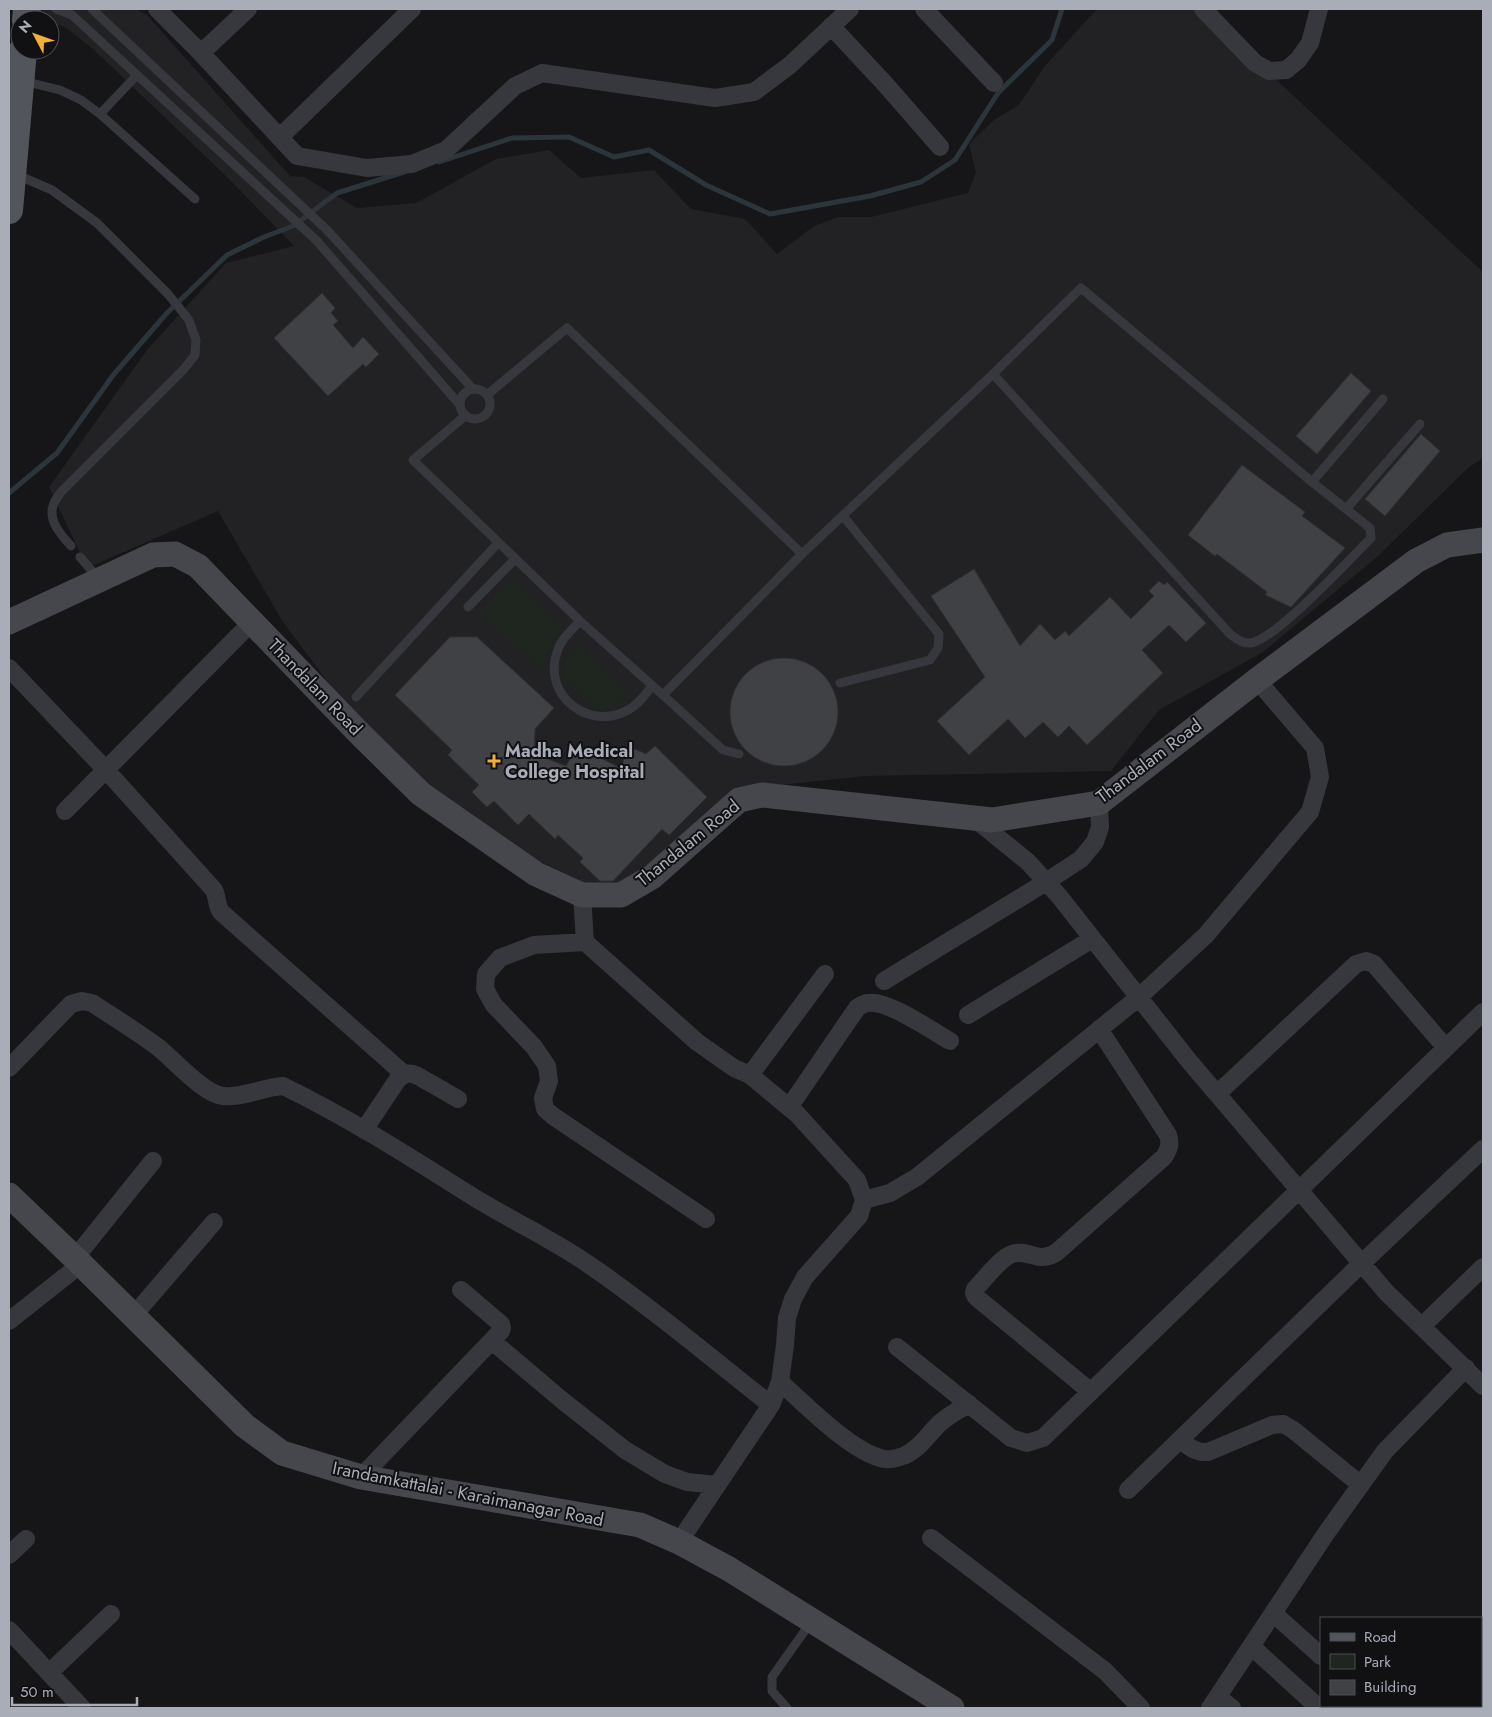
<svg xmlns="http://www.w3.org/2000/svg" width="1492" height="1717" font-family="Jost,sans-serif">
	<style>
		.built { fill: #222225 }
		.green { fill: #1e261f }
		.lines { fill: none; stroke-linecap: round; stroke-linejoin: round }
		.stream { stroke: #2c353c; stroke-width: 5 }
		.building { fill: #404145; stroke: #303034 }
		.lane { stroke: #37383d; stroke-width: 9 }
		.street { stroke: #37383d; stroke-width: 18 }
		.secondary { stroke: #45474d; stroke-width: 25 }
		.primary { stroke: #53555c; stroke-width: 28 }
		.poi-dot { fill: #f2b134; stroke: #111113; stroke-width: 2 }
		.labels { text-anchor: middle; stroke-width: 4; stroke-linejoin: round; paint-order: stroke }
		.street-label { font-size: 18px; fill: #a8adb8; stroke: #111113 }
		.poi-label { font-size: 18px; font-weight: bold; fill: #a8adb8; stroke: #111113; text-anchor: start }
	</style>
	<rect width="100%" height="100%" fill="#161618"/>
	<path class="built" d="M 42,9 L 135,9 L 147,15 L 290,176 L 304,177 L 357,208 L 416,203 L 496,159 L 549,150 L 581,178 L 654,170 L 691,209 L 745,219 L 777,254 L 814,226 L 838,217 L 871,217 L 968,193 L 976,173 L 969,144 L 994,120 L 1019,105 L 1044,67 L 1097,9 L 1200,9 L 1483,272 L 1483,458 L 1468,468 L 1378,556 L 1263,652 L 1159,710 L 1111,771 L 866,776 L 741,789 L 653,868 L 605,893 L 517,850 L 437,793 L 342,701 L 283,622 L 218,511 L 87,568 L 49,487 L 147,350 L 226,263 L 294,246 L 229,179 L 93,49 L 65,27 L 50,22 L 50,20 L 41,19 Z"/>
	<path class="green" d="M 512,580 L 563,628 C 551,643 543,655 545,675 L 478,614 Z
		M 576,643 L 629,693 C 620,705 610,710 595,710 L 564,679 C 562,664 566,653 576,643 Z"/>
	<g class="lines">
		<path class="stream" d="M 439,162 L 512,138 L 569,137 L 614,157 L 649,150 L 706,185 L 770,214 L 870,196 L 921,182 L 955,160 L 998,93 L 1052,40 L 1062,9
			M 9,493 L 57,453 L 114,374 L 167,313 L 227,255 L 264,237 L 293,226 L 337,193 L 404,172"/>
	</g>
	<path class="building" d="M 322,293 L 335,308 L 331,313 L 338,321 L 333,325 L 353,348 L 363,337 L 379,354 L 366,367 L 363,364 L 328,396 L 274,338 Z
		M 1351,373 L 1371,391 L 1317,454 L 1296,436 Z
		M 1421,434 L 1440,451 L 1385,516 L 1365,499 Z
		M 1242,465 L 1305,512 L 1302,516 L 1345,548 L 1291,607 L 1265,595 L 1267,592 L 1217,554 L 1215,556 L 1188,535 Z
		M 974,569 L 1020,646 L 1040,624 L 1055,640 L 1065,631 L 1069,636 L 1110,597 L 1131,619 L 1154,596 L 1149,591 L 1159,581 L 1164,585 L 1167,582 L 1206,623 L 1186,642 L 1169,625 L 1142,650 L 1163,673 L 1087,745 L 1069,726 L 1058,737 L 1043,722 L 1025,738 L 1008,719 L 969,755 L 937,721 L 985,677 L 931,596 Z
		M 450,637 L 477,637 L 554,708 L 535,729 L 534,754 L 566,766 L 578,746 L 620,768 L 630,747 L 646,754 L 655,746 L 707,797 L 669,835 L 662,829 L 613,881 L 600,881 L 580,862 L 583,858 L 558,835 L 555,839 L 529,814 L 518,825 L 494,801 L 487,807 L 472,792 L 479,785 L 448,755 L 452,750 L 395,695 Z
		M730 712a54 54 0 1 1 108 0a54 54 0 1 1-108 0Z"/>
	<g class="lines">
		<path class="lane" d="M 56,9 L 72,15 L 316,240 L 460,405
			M 92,9 L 327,230 L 473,389
			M 23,81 L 60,90 L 81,100 L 100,114 L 195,199
			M 100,114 L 137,75
			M 15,174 L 52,190 L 97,223 L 168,294 L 189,320 L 196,340 L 195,355 L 184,369 L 61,492 C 58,496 54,501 53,506 C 48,521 62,536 71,546
			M460 404a15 15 0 1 1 30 0a15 15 0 1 1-30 0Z
			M 465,416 L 413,460 L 580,621 L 663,695 L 802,554 L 567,328 L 487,395
			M 1312,482 L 1383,399
			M 1347,508 L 1420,424
			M 802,554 L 993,374 L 1230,634 C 1236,638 1242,644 1251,643 C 1276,639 1350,559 1371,538 L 1370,528 L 1312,482 L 1081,288 L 993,374
			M 80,557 L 98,578
			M 468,607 L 515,559
			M 580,621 C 571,631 561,639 557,652 C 542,695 589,732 628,710 C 638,705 645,695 652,686
			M 840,683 L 930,660 L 938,648 L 939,634 L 843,516
			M 663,695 L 723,750 L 739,754
			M 356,697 L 498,543
			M 787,1708 L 772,1691 L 772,1677 L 811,1622"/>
		<path class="street" d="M 157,9 L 201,53 L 297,156 L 367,168 L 412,164 L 446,150 L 515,86 L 542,73 L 715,98 L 754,92 L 790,65 L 850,9
			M 924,9 L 994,83
			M 1203,9 L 1255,63 L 1269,71 L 1286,70 L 1298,60 L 1310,43 L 1319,9
			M 831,26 L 886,85 L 940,147
			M 201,53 L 248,9
			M 280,137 L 412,9
			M 9,668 L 106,770 L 214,890 C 218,898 216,905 221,912 L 404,1074
			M 65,811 L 252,622
			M 974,818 L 1028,862 L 1059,896 L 1189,1061 L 1386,1292 L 1483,1386
			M 582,895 L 585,942
			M 884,981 L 1046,882 L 1081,859 L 1095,842 L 1100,827 L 1099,803
			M 968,1015 L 1092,939
			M 9,1068 L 71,1004 L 82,1001 L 92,1003 C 115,1018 138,1032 159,1048 C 175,1061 204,1094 223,1096 C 241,1098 265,1087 283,1086 C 347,1117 407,1155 467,1193 C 506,1218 549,1237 588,1264 C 651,1307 710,1357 771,1405
			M 1217,1094 L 1356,964 L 1366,961 L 1374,964 L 1446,1048
			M 790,1106 L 857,1008 C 860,1006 864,1003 868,1003 C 887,999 932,1031 950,1041
			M 364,1130 L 398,1079 C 405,1073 409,1072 418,1076 L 458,1099
			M 864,1200 L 890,1193 L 917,1177 L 1138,998 L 1206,935 L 1310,812 L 1320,777 L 1315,748 L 1257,680
			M 706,1219 L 553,1116 L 545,1109 L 543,1098 L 549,1081 L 547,1066 L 534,1047 L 494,1005 L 485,989 L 486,974 L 500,958 L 534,945 L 585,942 L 697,1042 L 734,1068 L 750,1075 L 825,974
			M 75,1258 L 153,1161
			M 134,1315 L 214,1222
			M 9,1321 L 81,1264
			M 1422,1326 L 1483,1267
			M 492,1341 L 563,1401 L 625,1450 L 665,1474 L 687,1482 L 717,1485
			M 897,1347 L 1011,1438 L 1027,1443 L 1043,1438 L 1483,1012
			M 780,1382 C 806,1405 851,1452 884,1459 C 889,1460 898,1458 903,1456 C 919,1450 928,1434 940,1423 C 949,1415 958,1410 969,1404
			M 1091,1392 L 976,1297 L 974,1293 L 975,1289 C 985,1279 1000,1258 1012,1254 C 1029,1248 1038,1265 1057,1252 L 1164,1157 C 1169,1149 1171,1145 1168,1135 L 1099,1029
			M 1180,1440 C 1189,1447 1196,1453 1208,1452 L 1272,1425 L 1283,1424 L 1292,1429 L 1361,1485
			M 361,1477 L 501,1331 L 502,1328 L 501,1324 L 461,1290
			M 1128,1490 L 1362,1263 L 1483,1149
			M 931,1538 L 1105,1671 L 1141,1708
			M 679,1542 L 771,1405 L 780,1382 L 785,1345 L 787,1318 L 793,1299 L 805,1277 L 859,1216 L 864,1200 L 857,1180 L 797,1114 L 750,1075
			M 9,1555 L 26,1539
			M 1273,1613 L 1321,1656
			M 9,1630 L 82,1708
			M 1251,1646 L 1319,1708
			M 49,1673 L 111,1614
			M 1218,1697 L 1232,1708
			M 1375,1706 L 1378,1708
			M 1210,1708 L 1327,1532 L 1385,1451 L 1466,1368"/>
		<path class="secondary" d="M 9,622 L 153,555 L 175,554 L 198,566 L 361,735 L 421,794 L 536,874 L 582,895 L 621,895 L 652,877 L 739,800 L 762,795 L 992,820 L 1099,803 L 1257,680 L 1416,561 L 1447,545 L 1483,540
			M 9,1195 L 81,1264 L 245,1426 L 282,1453 L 361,1477 L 640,1525 L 679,1542 L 729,1569 L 952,1708"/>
		<path class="primary" d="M 26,20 L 27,9
			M 9,210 L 23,50"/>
	</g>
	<path class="poi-dot" d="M491.5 753.5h5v5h5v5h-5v5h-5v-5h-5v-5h5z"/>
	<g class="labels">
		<g class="street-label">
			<text transform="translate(315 687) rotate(46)" y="6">Thandalam Road</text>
			<text transform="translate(1149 761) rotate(-37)" y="6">Thandalam Road</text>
			<text transform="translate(688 843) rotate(-39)" y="6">Thandalam Road</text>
			<text transform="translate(468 1494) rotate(11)" y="6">Irandamkattalai - Karaimanagar Road</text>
		</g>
		<g class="poi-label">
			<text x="505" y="757">Madha Medical<tspan x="505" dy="21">College Hospital</tspan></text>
		</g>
	</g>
	<rect width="1492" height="1717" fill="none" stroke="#a8adb8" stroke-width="20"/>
	<rect x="1320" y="1617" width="162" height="90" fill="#111113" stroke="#4d4f55"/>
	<rect x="1330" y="1633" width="25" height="8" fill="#53555c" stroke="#4d4f55"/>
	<text x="1364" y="1642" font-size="15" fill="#a8adb8">Road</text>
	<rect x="1330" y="1654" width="25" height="15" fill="#1e261f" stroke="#4d4f55"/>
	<text x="1364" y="1667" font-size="15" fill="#a8adb8">Park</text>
	<rect x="1330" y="1680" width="25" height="15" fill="#404145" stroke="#4d4f55"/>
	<text x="1364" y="1692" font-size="15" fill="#a8adb8">Building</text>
	<g transform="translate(35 35) rotate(311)"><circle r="24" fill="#111113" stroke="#4d4f55"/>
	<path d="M0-4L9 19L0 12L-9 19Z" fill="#f2b134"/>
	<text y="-8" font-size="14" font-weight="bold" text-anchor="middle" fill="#a8adb8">N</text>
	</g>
	<path d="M12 1697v8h125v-8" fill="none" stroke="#a8adb8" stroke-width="2.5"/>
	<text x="20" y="1697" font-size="15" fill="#a8adb8" stroke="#111113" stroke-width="4" paint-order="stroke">50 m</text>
</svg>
